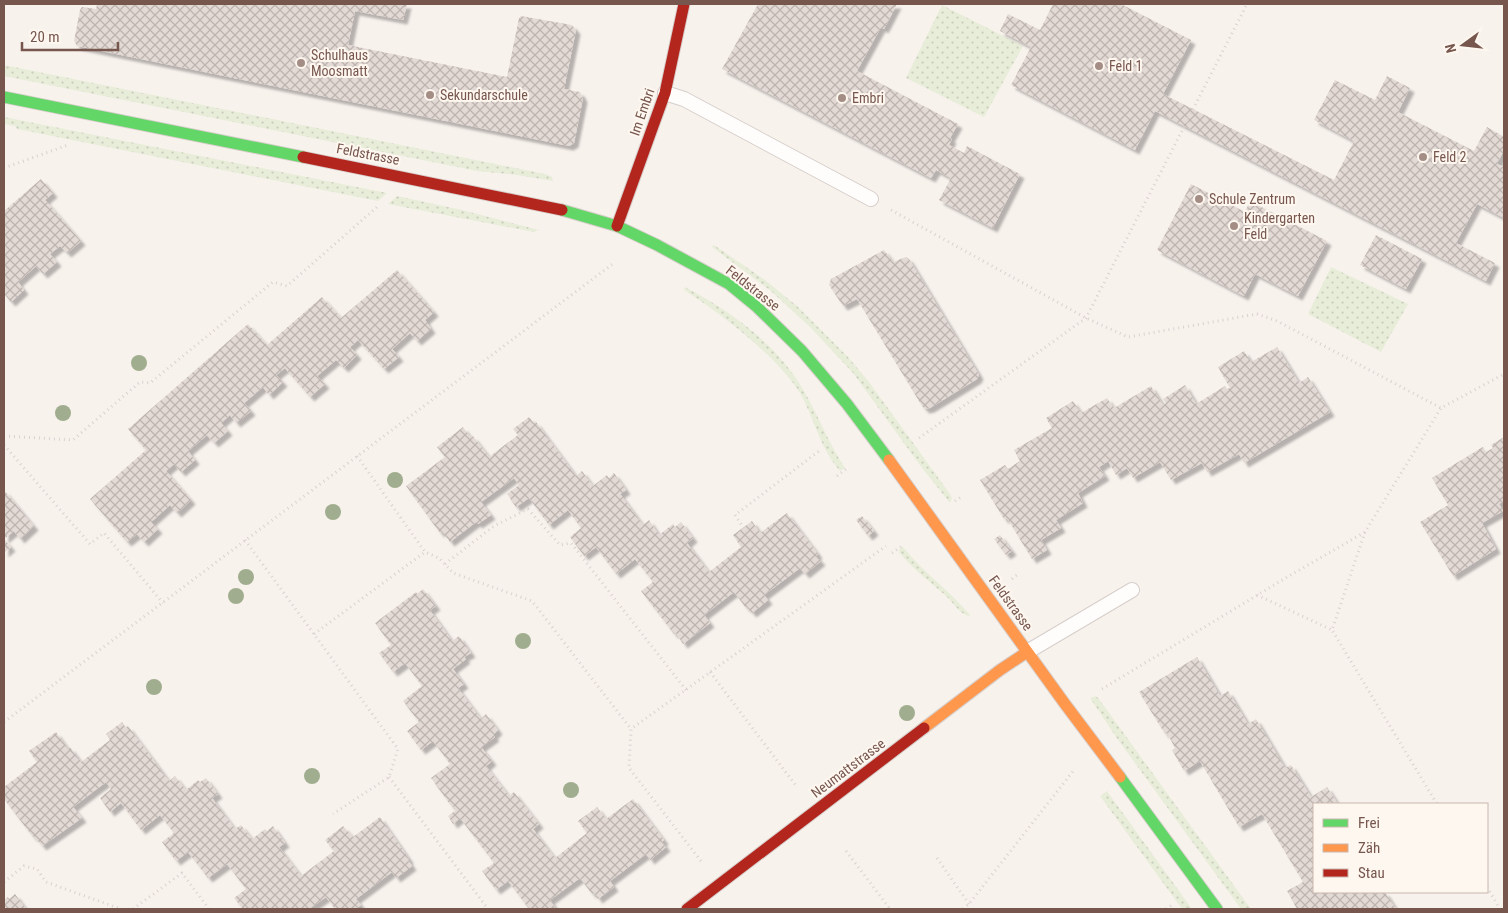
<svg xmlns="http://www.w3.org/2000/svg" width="1508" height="913" font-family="'Roboto Condensed',sans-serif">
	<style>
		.green { fill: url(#green-dots) }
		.building { fill: url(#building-cross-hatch); filter: url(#shadow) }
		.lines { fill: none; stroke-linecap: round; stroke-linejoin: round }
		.lane-casing { stroke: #d6ceca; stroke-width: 16 }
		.fast-casing { stroke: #d7ceca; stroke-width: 13 }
		.slow-casing { stroke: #d7ceca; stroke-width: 13 }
		.jam-casing { stroke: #d7ceca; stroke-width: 13 }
		.path { stroke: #dad1d0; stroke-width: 3; stroke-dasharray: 1 4; stroke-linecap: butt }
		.lane { stroke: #fefdfc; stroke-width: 14 }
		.fast { stroke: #63d668; stroke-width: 11 }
		.slow { stroke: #ff974d; stroke-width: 11 }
		.jam { stroke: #b3261e; stroke-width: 11 }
		.tree { fill: #a1ad8f }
		.poi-dot { fill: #a48d85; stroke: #fef7f0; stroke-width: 2 }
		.labels { text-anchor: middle; stroke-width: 4; stroke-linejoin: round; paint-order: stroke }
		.poi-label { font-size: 14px; fill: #76564d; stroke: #fef7f0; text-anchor: start }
		.street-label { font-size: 14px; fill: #76564d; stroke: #fef7f0 }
	</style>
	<defs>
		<pattern id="green-dots" width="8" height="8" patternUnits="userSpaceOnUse" patternTransform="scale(1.25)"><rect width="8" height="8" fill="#e8edd9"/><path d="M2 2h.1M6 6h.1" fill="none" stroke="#cacdbc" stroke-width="1.8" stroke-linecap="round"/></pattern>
		<pattern id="building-cross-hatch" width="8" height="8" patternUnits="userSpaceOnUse" patternTransform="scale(1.25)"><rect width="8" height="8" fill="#e4dad5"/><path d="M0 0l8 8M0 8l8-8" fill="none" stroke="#bdb4af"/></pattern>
		<filter id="shadow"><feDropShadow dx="4.5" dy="4.5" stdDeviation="1" flood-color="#0004"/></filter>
	</defs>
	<rect width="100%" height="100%" fill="#f8f2ed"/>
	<path class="green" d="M 942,5 L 1023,46 L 984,117 L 906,78 Z
		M 4,65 L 545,174 L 552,177 L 553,181 L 517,175 L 477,171 L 4,76 Z
		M 4,117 L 387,193 L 378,201 L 17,129 L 15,126 L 4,124 Z
		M 397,196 L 462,210 L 539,230 L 534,232 L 388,204 Z
		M 714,245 L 765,280 L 797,306 L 848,357 L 869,382 L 950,494 L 952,498 L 950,503 L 922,468 L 853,373 L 811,328 L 771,291 L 712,247 Z
		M 1331,267 L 1408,304 L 1381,352 L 1308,314 Z
		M 685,287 C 732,312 777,344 804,391 C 819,417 829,444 845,468 L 840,471 C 821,450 814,418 800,393 C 779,358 719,312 684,290 Z
		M 903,547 C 923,572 949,590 970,615 L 969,616 C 961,615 954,604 948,598 C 932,583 913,570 899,552 L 900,548 Z
		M 1096,696 L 1099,699 L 1251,909 L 1241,909 L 1116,737 L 1090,698 Z
		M 1107,791 L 1192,909 L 1182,909 L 1100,796 Z"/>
	<path class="building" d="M 97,4 L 407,4 L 403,20 L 355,11 L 348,45 L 507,77 L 519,18 L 521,16 L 572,25 L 576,30 L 564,89 L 580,92 L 583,98 L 574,143 L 569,146 L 77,46 L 74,41 L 80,10 L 82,7 L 96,9 Z
		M 758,4 L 897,4 L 884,29 L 881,27 L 857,71 L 958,124 L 950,138 L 952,139 L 949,145 L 964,153 L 967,146 L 1020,174 L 993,228 L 939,200 L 951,178 L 936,170 L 931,178 L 722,69 Z
		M 1053,4 L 1121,4 L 1191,40 L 1163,94 L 1334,180 L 1354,141 L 1314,120 L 1335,80 L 1375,100 L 1387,76 L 1410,88 L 1398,112 L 1474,151 L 1487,127 L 1504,137 L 1504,150 L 1497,164 L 1504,167 L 1504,218 L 1477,204 L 1456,243 L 1495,263 L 1486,281 L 1155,111 L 1135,150 L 1011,85 L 1031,47 L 1000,31 L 1008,14 L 1040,30 Z
		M 41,179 L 53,193 L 45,200 L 81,241 L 67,253 L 60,246 L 50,254 L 57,262 L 43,274 L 36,266 L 18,282 L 24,290 L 11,302 L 4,294 L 4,211 Z
		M 1191,184 L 1245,212 L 1250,201 L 1327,241 L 1298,296 L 1255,274 L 1244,296 L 1157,250 Z
		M 1376,235 L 1422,259 L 1406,289 L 1360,265 Z
		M 884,250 L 893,262 L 906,257 L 909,259 L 979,375 L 977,379 L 930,408 L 925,409 L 922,406 L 857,299 L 843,306 L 829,285 L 831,279 Z
		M 397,270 L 434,312 L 425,320 L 431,329 L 417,341 L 410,333 L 392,349 L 399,357 L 384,369 L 358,340 L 350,347 L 357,355 L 344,368 L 336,360 L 317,376 L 325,384 L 310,397 L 285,368 L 276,375 L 283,382 L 269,395 L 263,387 L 244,403 L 251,411 L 236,423 L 230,415 L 221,423 L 228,431 L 214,443 L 207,435 L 188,451 L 195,460 L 181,472 L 174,464 L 166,471 L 191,500 L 177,513 L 170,505 L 151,522 L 158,529 L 144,542 L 137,534 L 127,542 L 90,499 L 146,450 L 128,429 L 248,324 L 267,345 L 322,297 L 341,318 Z
		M 1277,347 L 1299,383 L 1308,377 L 1330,412 L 1244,463 L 1239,454 L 1207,472 L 1202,463 L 1171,480 L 1160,462 L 1133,478 L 1127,468 L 1116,475 L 1108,461 L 1099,467 L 1105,476 L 1078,493 L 1083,503 L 1056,520 L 1061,528 L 1041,540 L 1047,550 L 1032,559 L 1007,518 L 1004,519 L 980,480 L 1005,465 L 1008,469 L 1020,461 L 1014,450 L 1052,428 L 1046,418 L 1073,401 L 1081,413 L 1107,398 L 1114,408 L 1151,386 L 1163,405 L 1166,403 L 1163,399 L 1185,385 L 1196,404 L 1225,386 L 1227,389 L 1230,388 L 1218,367 L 1244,351 L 1251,362 Z
		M 529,417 L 534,423 L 536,422 L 576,476 L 582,471 L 593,486 L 607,475 L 609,478 L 614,473 L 626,490 L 620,494 L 643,525 L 649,520 L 659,535 L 673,524 L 675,527 L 681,522 L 693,538 L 687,543 L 709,572 L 741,547 L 733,535 L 752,521 L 760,533 L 787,513 L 818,554 L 816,556 L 821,561 L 805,574 L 800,568 L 764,595 L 768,600 L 752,613 L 747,607 L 746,608 L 734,592 L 704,615 L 710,623 L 683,644 L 676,633 L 674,634 L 641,591 L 653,582 L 635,559 L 616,574 L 596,547 L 584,556 L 570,537 L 581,528 L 568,510 L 549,525 L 529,498 L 516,507 L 507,494 L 519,485 L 514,478 L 481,502 L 491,515 L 478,524 L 476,522 L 450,542 L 442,531 L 440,533 L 406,486 L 445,457 L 437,447 L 463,427 L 471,438 L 473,436 L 489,457 L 518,435 L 513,429 Z
		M 1504,437 L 1504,500 L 1499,504 L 1503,511 L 1482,523 L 1496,549 L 1453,576 L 1420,522 L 1448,505 L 1432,478 L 1481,448 L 1483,447 L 1486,452 L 1493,448 L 1491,445 Z
		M 4,490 L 34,526 L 20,539 L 14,531 L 4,539 L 11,547 L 4,553 Z
		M 862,516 L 874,531 L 868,536 L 856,520 Z
		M 1000,535 L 1012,551 L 1006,555 L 994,539 Z
		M 423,589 L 436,606 L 430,610 L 452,641 L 459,636 L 471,653 L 464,657 L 466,659 L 453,669 L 464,684 L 458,688 L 481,719 L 486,714 L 498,730 L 493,735 L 495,737 L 481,747 L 492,761 L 486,766 L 509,796 L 514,792 L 539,824 L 533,829 L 555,858 L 587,833 L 578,821 L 597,807 L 606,819 L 633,799 L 664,840 L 662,842 L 666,847 L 650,860 L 646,854 L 610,881 L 614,887 L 598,899 L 594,893 L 592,894 L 580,878 L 550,900 L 555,907 L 551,909 L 529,909 L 508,881 L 496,890 L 482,871 L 494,863 L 460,818 L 453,824 L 448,816 L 456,810 L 454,806 L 452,807 L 431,778 L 450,764 L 433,741 L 421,750 L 407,731 L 419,722 L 403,701 L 422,686 L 405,663 L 393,672 L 379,653 L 391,645 L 375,623 L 416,592 L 417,594 Z
		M 1197,657 L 1220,696 L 1228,691 L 1248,724 L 1256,719 L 1285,768 L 1291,765 L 1311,797 L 1327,787 L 1338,804 L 1314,804 L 1314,892 L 1385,892 L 1396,909 L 1297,909 L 1287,891 L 1303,882 L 1262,814 L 1239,827 L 1200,761 L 1184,771 L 1172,750 L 1175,748 L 1167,733 L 1165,734 L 1139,692 Z
		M 122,722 L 126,728 L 128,726 L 169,781 L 175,776 L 186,790 L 198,780 L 200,782 L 206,778 L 218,794 L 212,798 L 235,829 L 241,825 L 252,839 L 265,829 L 267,831 L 273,826 L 285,843 L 279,847 L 301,876 L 334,851 L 325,840 L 343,826 L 353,837 L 380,817 L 409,859 L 408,860 L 412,866 L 396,878 L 392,872 L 356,899 L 361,905 L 355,909 L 335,909 L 326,897 L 309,909 L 243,909 L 234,898 L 246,889 L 227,864 L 208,878 L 188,852 L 176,861 L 162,842 L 174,833 L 160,815 L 141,830 L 121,803 L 110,812 L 100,798 L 111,789 L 106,782 L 73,807 L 82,818 L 42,846 L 34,836 L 33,837 L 4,799 L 4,787 L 37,762 L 29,751 L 56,732 L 68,749 L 70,747 L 81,762 L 110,740 L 106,734 Z
		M 15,894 L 26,909 L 4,909 L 4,900 L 8,897 L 9,899 Z"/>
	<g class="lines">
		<g class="lane-casing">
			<path id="lane" d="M 665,93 L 684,99 L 871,199
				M 1027,652 L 1132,590"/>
		</g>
		<g class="fast-casing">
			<path id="fast" d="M 4,97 L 303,157
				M 562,210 L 617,226 L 657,245 L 729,284 L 757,307 L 802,351 L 847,404 L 889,460
				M 1120,777 L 1217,909"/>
		</g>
		<g class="slow-casing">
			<path id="slow" d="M 889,460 L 1065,704 L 1120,777
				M 924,728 L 1000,670 L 1027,652"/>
		</g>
		<g class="jam-casing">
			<path id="jam" d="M 303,157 L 562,210
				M 617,226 L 665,93 L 684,4
				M 687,909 L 924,728"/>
		</g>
		<path class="path" d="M 4,168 L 68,145
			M 891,210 L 1086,318 L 1128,337 L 1257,314 L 1277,321 L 1441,408
			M 4,436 L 73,440 L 140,382 L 150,383 L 273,282 L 287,286 L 377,207
			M 919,438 L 1086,318 L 1247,4
			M 4,445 L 90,544 L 104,533 L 163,603
			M 357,456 L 425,552 L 439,558 L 453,573 L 532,601 L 631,729
			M 837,476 L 846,469
			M 955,501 L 961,497
			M 1365,532 L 1332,630 L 1437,804
			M 245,540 L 398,749 L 389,777 L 333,814
			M 752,541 L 735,515 L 819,451
			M 892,553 L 902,546
			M 445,564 L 494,526 L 528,509 L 560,545 L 571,543 L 686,690
			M 1012,579 L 1017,575
			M 1257,595 L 1332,630
			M 314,634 L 425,552
			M 710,672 L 797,787
			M 1102,689 L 1289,576 L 1365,532 L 1441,408 L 1504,374
			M 4,722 L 614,263
			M 389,777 L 488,909
			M 846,851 L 890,909
			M 937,858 L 969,904
			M 701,861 L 629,768 L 631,729 L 886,546
			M 4,882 L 24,866 L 37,869 L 46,882 L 121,909
			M 1487,887 L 1500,909
			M 133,909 L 182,873 L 209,909
			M 963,909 L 969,904 L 1074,770
			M 1166,909 L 1172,905"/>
		<use href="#lane" class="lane"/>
		<use href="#fast" class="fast"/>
		<use href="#slow" class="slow"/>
		<use href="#jam" class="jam"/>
	</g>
	<g class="tree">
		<circle cx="139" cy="363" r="8"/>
		<circle cx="63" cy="413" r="8"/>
		<circle cx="395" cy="480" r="8"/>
		<circle cx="333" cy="512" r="8"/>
		<circle cx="246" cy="577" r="8"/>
		<circle cx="236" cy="596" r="8"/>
		<circle cx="523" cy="641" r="8"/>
		<circle cx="154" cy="687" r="8"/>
		<circle cx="907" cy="713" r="8"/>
		<circle cx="312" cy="776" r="8"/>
		<circle cx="571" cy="790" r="8"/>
	</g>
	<g class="poi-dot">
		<circle cx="301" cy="63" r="5"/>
		<circle cx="1099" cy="66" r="5"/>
		<circle cx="430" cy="95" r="5"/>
		<circle cx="842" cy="98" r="5"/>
		<circle cx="1423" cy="157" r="5"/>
		<circle cx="1199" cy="199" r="5"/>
		<circle cx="1234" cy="226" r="5"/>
	</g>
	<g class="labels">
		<g class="poi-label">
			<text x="311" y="60">Schulhaus<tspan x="311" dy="16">Moosmatt</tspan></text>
			<text x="1109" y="71">Feld 1</text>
			<text x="440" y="100">Sekundarschule</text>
			<text x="852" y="103">Embri</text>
			<text x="1433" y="162">Feld 2</text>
			<text x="1209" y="204">Schule Zentrum</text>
			<text x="1244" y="223">Kindergarten<tspan x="1244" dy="16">Feld</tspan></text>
		</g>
		<g class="street-label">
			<text transform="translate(642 112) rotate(-71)" y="5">Im Embri</text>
			<text transform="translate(368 154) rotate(11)" y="5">Feldstrasse</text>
			<text transform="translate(753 288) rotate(38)" y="5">Feldstrasse</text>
			<text transform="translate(1011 603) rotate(54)" y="5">Feldstrasse</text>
			<text transform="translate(848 768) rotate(-37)" y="5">Neumattstrasse</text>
		</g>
	</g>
	<rect width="1508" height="913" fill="none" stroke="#76564d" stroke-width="10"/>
	<rect x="1313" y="803" width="175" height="90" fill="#fef7f0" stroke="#c8b7af"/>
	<rect x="1323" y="819" width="25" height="8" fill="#63d668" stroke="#c8b7af"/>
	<text x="1358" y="828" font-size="15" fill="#76564d">Frei</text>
	<rect x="1323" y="844" width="25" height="8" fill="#ff974d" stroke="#c8b7af"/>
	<text x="1358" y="853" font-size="15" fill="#76564d">Zäh</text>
	<rect x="1323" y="869" width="25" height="8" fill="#b3261e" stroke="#c8b7af"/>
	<text x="1358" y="878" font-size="15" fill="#76564d">Stau</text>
	<g transform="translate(1463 45) rotate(255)" stroke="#fef7f0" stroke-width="4" paint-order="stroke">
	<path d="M0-4L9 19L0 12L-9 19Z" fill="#76564d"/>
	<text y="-8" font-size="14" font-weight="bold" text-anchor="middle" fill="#76564d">N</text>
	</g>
	<path d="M22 42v8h96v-8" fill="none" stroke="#76564d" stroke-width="2.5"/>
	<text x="30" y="42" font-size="15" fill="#76564d" stroke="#fef7f0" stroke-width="4" paint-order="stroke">20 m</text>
</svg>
